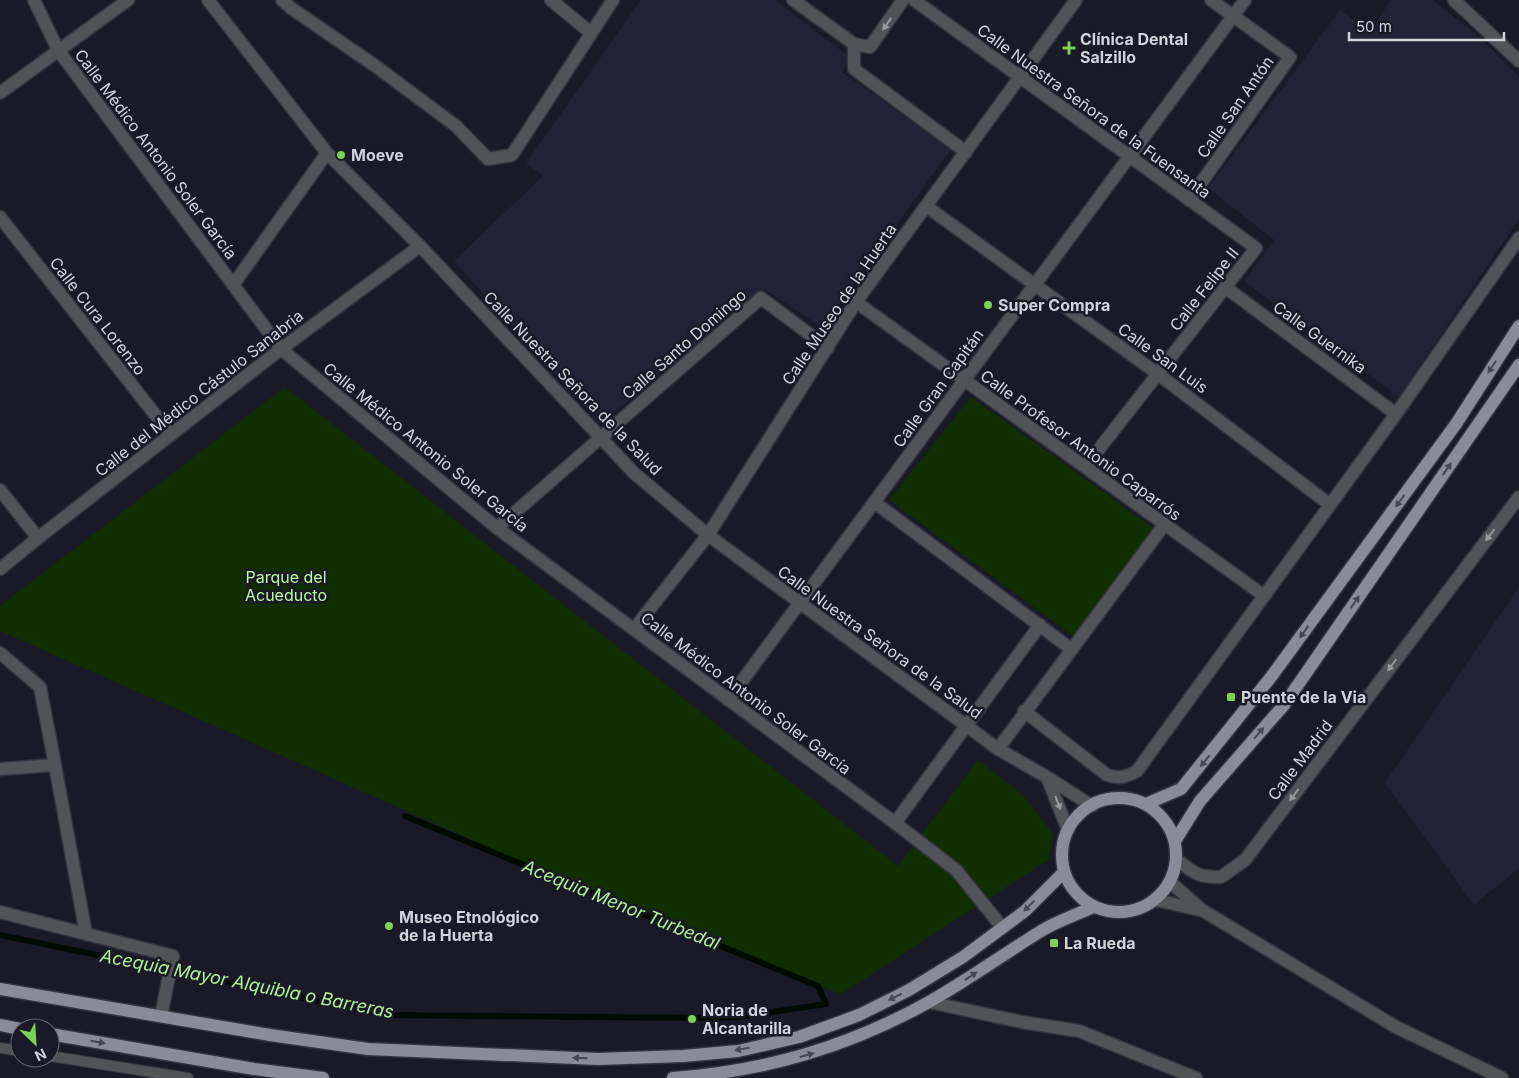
<svg xmlns="http://www.w3.org/2000/svg" width="1519" height="1078" font-family="Inter,sans-serif">
	<style>
		.built { fill: #232135 }
		.green { fill: #102e00 }
		.lines { fill: none; stroke-linecap: round; stroke-linejoin: round }
		.stream { stroke: #000b00; stroke-width: 6 }
		.service-casing { stroke: #343340; stroke-width: 12 }
		.pedestrian-casing { stroke: #343340; stroke-width: 15 }
		.minor-casing { stroke: #343340; stroke-width: 15 }
		.primary-casing { stroke: #343340; stroke-width: 15 }
		.service { stroke: #525259; stroke-width: 10 }
		.pedestrian { stroke: #525259; stroke-width: 12 }
		.minor { stroke: #525259; stroke-width: 12 }
		.primary { stroke: #8a8a99; stroke-width: 12 }
		.oneway { fill: #9898a0 }
		.oneway2 { fill: #474655 }
		.poi-dot { fill: #7dd154; stroke: #1a1927; stroke-width: 2 }
		.labels { text-anchor: middle; stroke-width: 5; stroke-linejoin: round; paint-order: stroke }
		.poi-label { font-size: 16px; font-weight: bold; fill: #d2d2db; stroke: #1a1927; text-anchor: start }
		.street-label { font-size: 16px; fill: #d2d2db; stroke: #1a1927 }
		.park-label { font-size: 16px; fill: #b9fa9e; stroke: #1a1927 }
		.water-label { font-size: 18px; font-style: italic; fill: #b0f094; stroke: #1a1927 }
	</style>
	<rect width="100%" height="100%" fill="#1a1927"/>
	<path class="built" d="M 641,0 L 775,0 L 851,58 L 842,72 L 951,149 L 823,328 L 764,289 L 600,424 L 454,261 L 543,176 L 526,163 Z
		M 1391,0 L 1433,0 L 1482,39 L 1519,77 L 1519,219 L 1399,397 L 1244,281 L 1274,240 L 1208,188 L 1340,10 L 1370,31 Z
		M 1519,587 L 1519,868 L 1474,905 L 1385,783 Z"/>
	<path class="green" d="M 285,387 L 898,866 L 978,760 L 1022,794 L 1054,835 L 1048,860 L 841,994 L 691,937 L 0,631 L 0,606 Z
		M 971,397 L 1155,529 L 1073,636 L 889,500 Z"/>
	<g class="lines">
		<path class="stream" d="M 0,935 L 386,1015 L 708,1018 L 738,1017 L 826,1004 L 818,986 L 405,816"/>
		<g class="service-casing">
			<path id="service" d="M 0,1048 L 20,1051
				M 50,1056 L 188,1078"/>
		</g>
		<g class="pedestrian-casing">
			<path id="pedestrian" d="M 854,44 L 854,69 L 966,152
				M 1225,287 L 1396,414
				M 0,653 L 40,687 L 55,765
				M 0,769 L 55,765 L 86,934
				M 895,823 L 956,870 L 1002,927
				M 0,912 L 173,956 L 161,1016"/>
		</g>
		<g class="minor-casing">
			<path id="minor" d="M 34,0 L 58,50 L 281,349 L 497,528 L 895,823 L 1040,625
				M 208,0 L 327,153 L 420,246 L 634,473 L 708,535 L 998,749 L 1047,777 L 1092,806
				M 282,0 L 291,8 L 374,65 L 456,126 L 488,159 L 512,155 L 613,0
				M 551,0 L 591,33
				M 793,0 L 854,44 L 870,47 L 903,0
				M 914,0 L 1256,248 L 1085,467
				M 1454,0 L 1519,61
				M 0,93 L 128,0
				M 1189,200 L 1290,57 L 1211,0
				M 926,206 L 1158,374 L 1329,504
				M 0,217 L 171,435
				M 233,285 L 327,153
				M 856,302 L 1263,595
				M 0,490 L 38,538
				M 874,502 L 1071,649
				M 497,528 L 761,298 L 828,348
				M 0,569 L 38,538 L 281,349 L 420,246
				M 634,629 L 708,535 L 856,302 L 1076,0
				M 728,700 L 1245,0
				M 1024,711 L 1107,775 C 1119,779 1126,777 1137,771 L 1396,414 L 1519,238
				M 998,749 L 1164,525
				M 1047,777 L 1068,830
				M 1177,860 C 1196,874 1197,877 1221,877 L 1245,860 L 1519,497
				M 1170,882 L 1202,910 L 1396,1027 L 1502,1078
				M 1156,900 L 1200,910
				M 929,1002 L 1022,1022 L 1079,1031 L 1196,1078"/>
		</g>
		<g class="primary-casing">
			<path id="primary" d="M1062 855a57 57 0 1 1 114 0a57 57 0 1 1-114 0Z
				M 1146,804 L 1181,789 L 1271,677 L 1456,424 L 1519,326
				M 1175,841 L 1200,801 L 1284,705 L 1519,365
				M 0,989 L 270,1035 L 368,1049 L 598,1059 L 683,1056 L 738,1051 L 799,1037 L 859,1015 L 909,990 L 963,957 L 1025,911 L 1064,872
				M 0,1025 L 20,1029
				M 50,1034 L 254,1069 L 323,1078
				M 673,1078 C 766,1071 848,1047 929,1002 C 968,980 1004,954 1041,931 C 1057,921 1076,915 1093,907"/>
		</g>
		<use href="#service" class="service"/>
		<use href="#pedestrian" class="pedestrian"/>
		<use href="#minor" class="minor"/>
		<use href="#primary" class="primary"/>
	</g>
	<defs><path id="oneway-solid" d="M-6-.8H1V-3.2L6.5 0L1 3.2V.8H-6Z" transform="scale(1.25)"/></defs>
	<g class="oneway">
		<use href="#oneway-solid" transform="translate(887 24) rotate(125)"/>
		<use href="#oneway-solid" transform="translate(1490 535) rotate(127)"/>
		<use href="#oneway-solid" transform="translate(1392 665) rotate(127)"/>
		<use href="#oneway-solid" transform="translate(1294 795) rotate(127)"/>
		<use href="#oneway-solid" transform="translate(1058 803) rotate(69)"/>
	</g>
	<g class="oneway2">
		<use href="#oneway-solid" transform="translate(1492 367) rotate(123)"/>
		<use href="#oneway-solid" transform="translate(1447 469) rotate(-55)"/>
		<use href="#oneway-solid" transform="translate(1400 501) rotate(126)"/>
		<use href="#oneway-solid" transform="translate(1355 602) rotate(-55)"/>
		<use href="#oneway-solid" transform="translate(1304 632) rotate(126)"/>
		<use href="#oneway-solid" transform="translate(1259 733) rotate(-49)"/>
		<use href="#oneway-solid" transform="translate(1205 761) rotate(129)"/>
		<use href="#oneway-solid" transform="translate(1029 906) rotate(136)"/>
		<use href="#oneway-solid" transform="translate(971 976) rotate(-34)"/>
		<use href="#oneway-solid" transform="translate(895 997) rotate(154)"/>
		<use href="#oneway-solid" transform="translate(98 1042) rotate(10)"/>
		<use href="#oneway-solid" transform="translate(742 1049) rotate(170)"/>
		<use href="#oneway-solid" transform="translate(807 1055) rotate(-15)"/>
		<use href="#oneway-solid" transform="translate(580 1058) rotate(-178)"/>
	</g>
	<g class="poi-dot">
		<path d="M1066.5 40.5h5v5h5v5h-5v5h-5v-5h-5v-5h5z"/>
		<circle cx="341" cy="155" r="5"/>
		<circle cx="988" cy="305" r="5"/>
		<rect x="1226" y="692" width="10" height="10" rx="2.5"/>
		<circle cx="389" cy="926" r="5"/>
		<rect x="1049" y="938" width="10" height="10" rx="2.5"/>
		<circle cx="692" cy="1019" r="5"/>
	</g>
	<g class="labels">
		<g class="poi-label">
			<text x="1080" y="45">Clínica Dental<tspan x="1080" dy="18">Salzillo</tspan></text>
			<text x="351" y="161">Moeve</text>
			<text x="998" y="311">Super Compra</text>
			<text x="1241" y="703">Puente de la Via</text>
			<text x="399" y="923">Museo Etnológico<tspan x="399" dy="18">de la Huerta</tspan></text>
			<text x="1064" y="949">La Rueda</text>
			<text x="702" y="1016">Noria de<tspan x="702" dy="18">Alcantarilla</tspan></text>
		</g>
		<g class="street-label">
			<text transform="translate(1235 107) rotate(-55)" y="6">Calle San Antón</text>
			<text transform="translate(1094 111) rotate(36)" y="6">Calle Nuestra Señora de la Fuensanta</text>
			<text transform="translate(156 154) rotate(53)" y="6">Calle Médico Antonio Soler García</text>
			<text transform="translate(1204 289) rotate(-52)" y="6">Calle Felipe II</text>
			<text transform="translate(839 304) rotate(-56)" y="6">Calle Museo de la Huerta</text>
			<text transform="translate(98 316) rotate(52)" y="6">Calle Cura Lorenzo</text>
			<text transform="translate(1320 337) rotate(36)" y="6">Calle Guernika</text>
			<text transform="translate(684 344) rotate(-41)" y="6">Calle Santo Domingo</text>
			<text transform="translate(1163 358) rotate(36)" y="6">Calle San Luis</text>
			<text transform="translate(573 383) rotate(46)" y="6">Calle Nuestra Señora de la Salud</text>
			<text transform="translate(938 388) rotate(-54)" y="6">Calle Gran Capitán</text>
			<text transform="translate(199 393) rotate(-38)" y="6">Calle del Médico Cástulo Sanabria</text>
			<text transform="translate(1081 445) rotate(36)" y="6">Calle Profesor Antonio Caparrós</text>
			<text transform="translate(426 447) rotate(39)" y="6">Calle Médico Antonio Soler García</text>
			<text transform="translate(880 642) rotate(36)" y="6">Calle Nuestra Señora de la Salud</text>
			<text transform="translate(746 693) rotate(37)" y="6">Calle Médico Antonio Soler García</text>
			<text transform="translate(1300 760) rotate(-53)" y="6">Calle Madrid</text>
		</g>
		<g class="park-label">
			<text x="286" y="583">Parque del<tspan x="286" dy="18">Acueducto</tspan></text>
		</g>
		<g class="water-label">
			<text transform="translate(621 905) rotate(22)" y="6">Acequia Menor Turbedal</text>
			<text transform="translate(247 984) rotate(11)" y="6">Acequia Mayor Alquibla o Barreras</text>
		</g>
	</g>
	<g transform="translate(35 1043) rotate(155)"><circle r="24" fill="#1a1927" stroke="#64636f"/>
	<path d="M0-4L9 19L0 12L-9 19Z" fill="#7dd154"/>
	<text y="-8" font-size="14" font-weight="bold" text-anchor="middle" fill="#d2d2db">N</text>
	</g>
	<path d="M1349 32v8h155v-8" fill="none" stroke="#d2d2db" stroke-width="2.5"/>
	<text x="1356" y="32" font-size="15" fill="#d2d2db" stroke="#1a1927" stroke-width="4" paint-order="stroke">50 m</text>
</svg>
